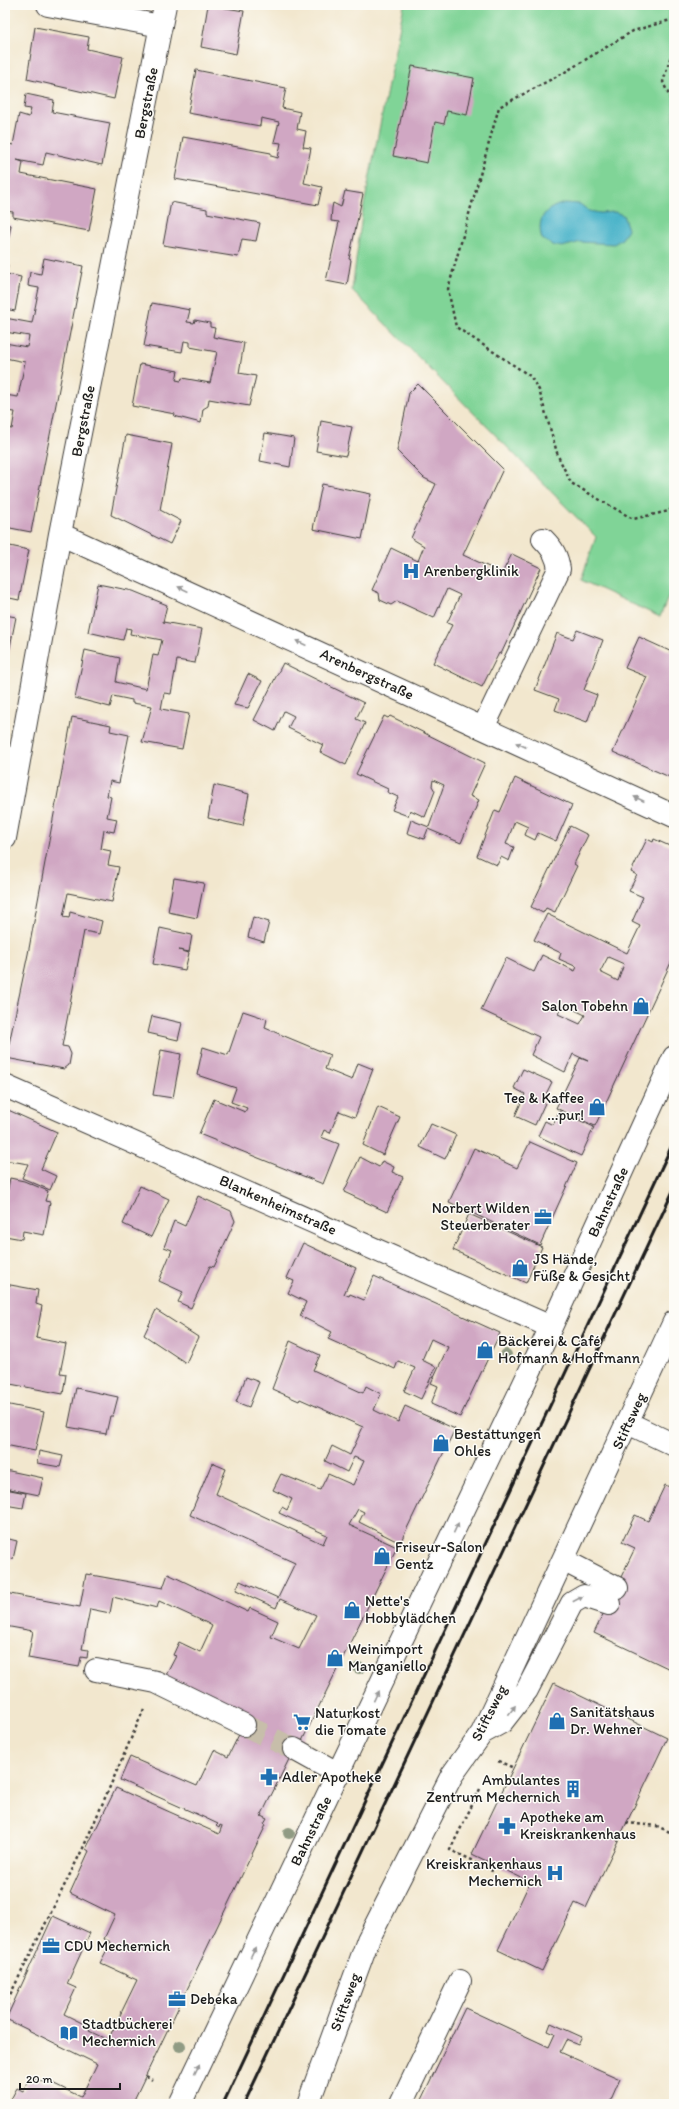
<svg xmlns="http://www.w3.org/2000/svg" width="679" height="2109" font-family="Itim,sans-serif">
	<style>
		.green { fill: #80d497; stroke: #4e785a }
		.water { fill: #4ab3c9; stroke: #336872 }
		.building { fill: #d0a7c3; fill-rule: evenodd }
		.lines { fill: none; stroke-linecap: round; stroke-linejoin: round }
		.minor-tunnel { stroke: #c7beaa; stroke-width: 22; stroke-dasharray: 22 11; stroke-linecap: butt }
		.minor-casing { stroke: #3c3a37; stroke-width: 24 }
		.path { stroke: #3c3a37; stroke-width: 2.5; stroke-dasharray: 3 3; stroke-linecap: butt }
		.minor { stroke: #fff; stroke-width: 22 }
		.rail { stroke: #1c1c1c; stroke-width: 3 }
		.tree { fill: #909b84 }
		.oneway { fill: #999 }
		.labels { text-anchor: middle; stroke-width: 3; stroke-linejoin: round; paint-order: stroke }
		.street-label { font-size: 15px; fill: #1c1c1c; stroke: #fdfcf7 }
		.poi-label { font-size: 15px; fill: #1c1c1c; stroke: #fdfcf7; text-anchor: start }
	</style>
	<rect width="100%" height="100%" fill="#fdfcf7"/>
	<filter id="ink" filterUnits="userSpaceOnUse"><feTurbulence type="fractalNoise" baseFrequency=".025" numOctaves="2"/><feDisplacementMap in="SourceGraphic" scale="8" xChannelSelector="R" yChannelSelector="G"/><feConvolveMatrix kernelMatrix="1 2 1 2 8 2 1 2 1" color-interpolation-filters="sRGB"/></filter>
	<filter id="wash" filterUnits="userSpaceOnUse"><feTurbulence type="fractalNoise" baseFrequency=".012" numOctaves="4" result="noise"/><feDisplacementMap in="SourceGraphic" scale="16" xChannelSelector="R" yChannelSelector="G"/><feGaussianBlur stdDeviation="0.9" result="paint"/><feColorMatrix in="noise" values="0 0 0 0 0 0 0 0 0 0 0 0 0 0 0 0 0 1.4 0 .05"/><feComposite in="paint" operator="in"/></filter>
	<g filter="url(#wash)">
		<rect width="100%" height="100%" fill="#f2e7ce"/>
		<path class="green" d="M 404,5 L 674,5 L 674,583 L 660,617 L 581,580 L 596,537 L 352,290 L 362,215 Z"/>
		<path class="water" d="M 565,203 L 580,204 L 589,211 L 600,213 L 615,212 L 623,215 L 628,229 L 622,239 L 614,244 L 581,242 L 562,247 L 552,245 L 542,239 C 536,218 545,208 565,203 Z"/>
		<g id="blocks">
			<path class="building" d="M 208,5 L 244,11 L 236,54 L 201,47 Z
				M 35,27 L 89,37 L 87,49 L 123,57 L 114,99 L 27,79 Z
				M 412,66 L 474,78 L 467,115 L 447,111 L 444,124 L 435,122 L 427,163 L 393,156 Z
				M 196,70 L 286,88 L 282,108 L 300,112 L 297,129 L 306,131 L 303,147 L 311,148 L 304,183 L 322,187 L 318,205 L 175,179 L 183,137 L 271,153 L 271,156 L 278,158 L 281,143 L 274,142 L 279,122 L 261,118 L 260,126 L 188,113 Z
				M 26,94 L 54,100 L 52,112 L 110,123 L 102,165 L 46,152 L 43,165 L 17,160 L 23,162 L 21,174 L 97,189 L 89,231 L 13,217 L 13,212 L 5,211 L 5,143 L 13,145 L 19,114 L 29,117 L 31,109 L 24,108 Z
				M 345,191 L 363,194 L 349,259 L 351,260 L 347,285 L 326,281 L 339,222 L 331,221 L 332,208 L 333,203 L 341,207 Z
				M 171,202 L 207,209 L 207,213 L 260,223 L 256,241 L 242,239 L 238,257 L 163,245 Z
				M 5,224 L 11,225 L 8,241 L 5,240 Z
				M 44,258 L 83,266 L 31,532 L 5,527 L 5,428 L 12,429 L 15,412 L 5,411 L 5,395 L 18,397 L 25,362 L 5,358 L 5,343 L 27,347 L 29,336 L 5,332 L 5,318 L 32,323 L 39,288 L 28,286 L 30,272 L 41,274 Z
				M 5,264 L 8,265 L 7,274 L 21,277 L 15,311 L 5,309 Z
				M 152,303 L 190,310 L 187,322 L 194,323 L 195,320 L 210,323 L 210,327 L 215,328 L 213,337 L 244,343 L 239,373 L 256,376 L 249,406 L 209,399 L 208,406 L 203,409 L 201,423 L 174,416 L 175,414 L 132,406 L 140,364 L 178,371 L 176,380 L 181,381 L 182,378 L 210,383 L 217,352 L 190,347 L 190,342 L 184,341 L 182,352 L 144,346 Z
				M 418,384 L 503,469 L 463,555 L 502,573 L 512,554 L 541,568 L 501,654 L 499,653 L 482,687 L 433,663 L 452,625 L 447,623 L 460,595 L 447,589 L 434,618 L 397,601 L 391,605 L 380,600 L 379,593 L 372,590 L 391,548 L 418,561 L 424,546 L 411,538 L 436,484 L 424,478 L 397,451 L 409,393 Z
				M 321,421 L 352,427 L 346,456 L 316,451 Z
				M 265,433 L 294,438 L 290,467 L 260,461 Z
				M 126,435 L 172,444 L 160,510 L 181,521 L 170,544 L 111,515 Z
				M 322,484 L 371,494 L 362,539 L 313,529 Z
				M 5,545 L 29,550 L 19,600 L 5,597 Z
				M 98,584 L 133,591 L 167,605 L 163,622 L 202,629 L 195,663 L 177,660 L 171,694 L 164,693 L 161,709 L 189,714 L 182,749 L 142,742 L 152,706 L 132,703 L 132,700 L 113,696 L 110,707 L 75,698 L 85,650 L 120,658 L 116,682 L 146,689 L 153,655 L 158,656 L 162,640 L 130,634 L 131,629 L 126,628 L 123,640 L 88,632 Z
				M 5,615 L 16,617 L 6,667 L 5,667 Z
				M 577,630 L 603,640 L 584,690 L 597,695 L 587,722 L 555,710 L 559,699 L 535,690 L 557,633 L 573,639 Z
				M 639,637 L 674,653 L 674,779 L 613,752 L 647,677 L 625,668 Z
				M 283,663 L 364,703 L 356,719 L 365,723 L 346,765 L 320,752 L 323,745 L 288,728 L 294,716 L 284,711 L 275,731 L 254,720 Z
				M 248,674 L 262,681 L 248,708 L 234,705 Z
				M 384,716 L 388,718 L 390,716 L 485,763 L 470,796 L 479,800 L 461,843 L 428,829 L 424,839 L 407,833 L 411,820 L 429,827 L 444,785 L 433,780 L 432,786 L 435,791 L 425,817 L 410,810 L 408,816 L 392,810 L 398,797 L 387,792 L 388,789 L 356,774 Z
				M 72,717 L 111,725 L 110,731 L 129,735 L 119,783 L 110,781 L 107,796 L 111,797 L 107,817 L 117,819 L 114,832 L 104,830 L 101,849 L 111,851 L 108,865 L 119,867 L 112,902 L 68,893 L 63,917 L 69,918 L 70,912 L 102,921 L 99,934 L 84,931 L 62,1046 L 68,1047 L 71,1054 L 69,1065 L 64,1069 L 6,1058 L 28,954 Z
				M 515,778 L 572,805 L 556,841 L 538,833 L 535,840 L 525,835 L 528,827 L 515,821 L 506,844 L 514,847 L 509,861 L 501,857 L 497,865 L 477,856 L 495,810 L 500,812 Z
				M 214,785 L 249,794 L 243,826 L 208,818 Z
				M 570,826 L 588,835 L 574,864 L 577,866 L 555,912 L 546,908 L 543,913 L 531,907 Z
				M 647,839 L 653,842 L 654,839 L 674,848 L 674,956 L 595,1126 L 556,1108 L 580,1058 L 588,1061 L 573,1054 L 565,1072 L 531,1055 L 539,1037 L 481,1010 L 506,958 L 534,972 L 542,955 L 575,971 L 577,967 L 559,959 L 561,953 L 534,940 L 547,914 L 627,953 L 640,926 L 632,922 L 643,897 L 629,891 L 637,875 L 631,872 ZM 608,957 L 624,964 L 618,981 L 600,972 ZM 563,1004 L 585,1015 L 580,1024 L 558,1014 Z
				M 174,878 L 204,883 L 197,918 L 168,912 Z
				M 253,917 L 269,922 L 264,942 L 248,937 Z
				M 160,928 L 192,935 L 189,952 L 179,950 L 189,953 L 185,970 L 153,964 Z
				M 243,1011 L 267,1019 L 265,1028 L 330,1055 L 325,1069 L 352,1080 L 358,1063 L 373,1069 L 355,1117 L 339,1111 L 330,1133 L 324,1130 L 321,1137 L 339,1144 L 323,1184 L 199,1134 L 214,1099 L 245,1112 L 247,1108 L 231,1102 L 236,1088 L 197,1075 L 203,1047 L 228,1055 Z
				M 152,1016 L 182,1023 L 178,1040 L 148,1033 Z
				M 161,1050 L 181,1054 L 173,1098 L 153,1095 Z
				M 523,1069 L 552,1082 L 542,1102 L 545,1103 L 535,1125 L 515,1116 L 525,1094 L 514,1088 Z
				M 378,1107 L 400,1117 L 383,1155 L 363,1145 Z
				M 6,1109 L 57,1132 L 41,1169 L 56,1176 L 50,1190 L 22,1178 L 28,1164 L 5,1160 Z
				M 559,1111 L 594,1127 L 581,1156 L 538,1136 L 545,1121 L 553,1125 Z
				M 431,1124 L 456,1135 L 445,1159 L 420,1147 Z
				M 530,1142 L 577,1163 L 540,1245 L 449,1202 L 474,1148 L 517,1168 Z
				M 360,1157 L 379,1167 L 382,1161 L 394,1167 L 392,1172 L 403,1177 L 387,1212 L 344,1192 Z
				M 10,1178 L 24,1181 L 48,1191 L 45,1201 L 50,1202 L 44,1235 L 23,1231 L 22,1239 L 5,1236 L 5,1192 L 7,1193 Z
				M 140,1186 L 169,1199 L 151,1237 L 123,1224 Z
				M 198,1196 L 231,1211 L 235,1221 L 214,1267 L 210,1266 L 191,1308 L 178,1302 L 183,1292 L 159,1281 L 172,1250 L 164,1247 L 174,1221 L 185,1226 Z
				M 469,1214 L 542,1247 L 526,1283 L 453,1250 Z
				M 303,1243 L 356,1268 L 344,1294 L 349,1296 L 350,1294 L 364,1300 L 374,1276 L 500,1333 L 460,1417 L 431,1404 L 438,1386 L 431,1383 L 448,1347 L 431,1339 L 422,1360 L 436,1367 L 421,1399 L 404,1391 L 415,1368 L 398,1361 L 395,1369 L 328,1339 L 332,1332 L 300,1316 L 306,1302 L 288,1293 L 294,1281 L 287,1278 Z
				M 5,1284 L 38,1290 L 36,1304 L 42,1306 L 36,1338 L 66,1344 L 60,1373 L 66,1374 L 63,1394 L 5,1383 Z
				M 156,1310 L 198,1337 L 186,1363 L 144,1335 Z
				M 290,1341 L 320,1355 L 313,1370 L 363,1393 L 366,1386 L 381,1394 L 374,1410 L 398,1422 L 405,1406 L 455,1429 L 400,1543 L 359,1522 L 364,1512 L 358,1509 L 349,1525 L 397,1547 L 301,1743 L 294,1749 L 261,1816 L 267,1819 L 264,1824 L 266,1825 L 132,2104 L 16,2104 L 10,2101 L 17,2088 L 23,2091 L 30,2076 L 46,2083 L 48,2081 L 81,2097 L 97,2064 L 6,2019 L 53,1916 L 90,1933 L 67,1984 L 76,1988 L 64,2014 L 90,2027 L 89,2031 L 108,2040 L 137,1980 L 100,1963 L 111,1942 L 104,1939 L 115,1915 L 70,1893 L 89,1851 L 86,1849 L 116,1788 L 219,1834 L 222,1826 L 220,1825 L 219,1828 L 216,1826 L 218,1824 L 201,1816 L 120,1780 L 130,1757 L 197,1786 L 214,1750 L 228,1757 L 248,1716 L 165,1677 L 176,1656 L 173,1655 L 179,1642 L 200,1652 L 212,1626 L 207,1623 L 159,1601 L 157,1608 L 113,1597 L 110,1613 L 90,1609 L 82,1649 L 88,1650 L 87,1658 L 81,1657 L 79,1667 L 28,1658 L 33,1631 L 5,1626 L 5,1593 L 80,1607 L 86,1574 L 163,1588 L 168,1574 L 248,1612 L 250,1608 L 278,1621 L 271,1637 L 299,1649 L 316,1615 L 280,1599 L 276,1608 L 236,1590 L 240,1581 L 278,1598 L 295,1563 L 190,1515 L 212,1463 L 226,1469 L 216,1494 L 323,1544 L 327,1535 L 279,1513 L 282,1507 L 287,1510 L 292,1499 L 273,1490 L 281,1474 L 320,1490 L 328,1474 L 353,1485 L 364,1461 L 354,1457 L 347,1472 L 325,1461 L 332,1446 L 350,1455 L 363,1427 L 300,1399 L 299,1401 L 272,1389 Z
				M 246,1377 L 259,1382 L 249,1407 L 236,1402 Z
				M 76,1388 L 118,1397 L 113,1416 L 110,1416 L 106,1434 L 68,1427 Z
				M 5,1404 L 44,1412 L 35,1451 L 5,1445 Z
				M 39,1451 L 63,1456 L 60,1467 L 37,1463 Z
				M 5,1470 L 43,1478 L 39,1495 L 5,1488 Z
				M 665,1485 L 674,1489 L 674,1671 L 594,1633 L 635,1548 L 622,1542 L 635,1515 L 648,1521 Z
				M 5,1489 L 26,1493 L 23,1508 L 5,1505 Z
				M 5,1538 L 17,1541 L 13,1559 L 5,1557 Z
				M 554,1683 L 667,1738 L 586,1908 L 575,1903 L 542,1971 L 498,1950 L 530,1882 L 472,1854 Z
				M 465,2008 L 549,2047 L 555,2034 L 548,2031 L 551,2023 L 582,2037 L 578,2045 L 566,2040 L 560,2052 L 620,2079 L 609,2104 L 419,2104 Z"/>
		</g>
	</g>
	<g filter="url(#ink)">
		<use href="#blocks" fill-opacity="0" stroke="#3c3a37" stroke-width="1"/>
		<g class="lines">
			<path class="minor-tunnel" d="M 244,1725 L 294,1749"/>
			<g class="minor-casing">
				<path id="minor" d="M 48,5 L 161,26
					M 60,534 L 674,816
					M 483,728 L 559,569 C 557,556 553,549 543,539
					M 5,838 L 60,534 L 165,5
					M 5,1086 L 551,1327
					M 628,1423 L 674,1445
					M 563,1560 L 617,1588
					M 96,1670 L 156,1682 L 244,1725
					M 482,1733 L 502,1722 L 527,1690 L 572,1603 L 584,1596 L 609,1604
					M 294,1749 L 339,1774
					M 180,2104 L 551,1327 L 674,1057
					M 308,2104 L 368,1940 L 452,1775 L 482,1733 L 674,1322
					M 401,2104 L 460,1981"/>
			</g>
			<path class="path" d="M 674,19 L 633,31 L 565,72 L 499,107 L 448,289 L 456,327 L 530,376 L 539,390 L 558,456 L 571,483 L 633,519 L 669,511 L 674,505
				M 674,46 L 663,82 L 674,107
				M 498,1761 L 514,1768
				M 480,1789 L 450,1850 L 492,1869 L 491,1873
				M 626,1823 L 657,1826 L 674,1834
				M 6,2004 L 11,2007
				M 5,2005 L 83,1848 L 144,1709
				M 146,2076 L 152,2080"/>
			<use href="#minor" class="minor"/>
			<path class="rail" d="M 223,2104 L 674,1141
				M 244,2104 L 674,1189"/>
		</g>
		<g class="tree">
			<circle cx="506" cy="1355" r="6"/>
			<circle cx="359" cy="1668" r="6"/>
			<circle cx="289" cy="1833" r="6"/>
			<circle cx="180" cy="2046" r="6"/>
		</g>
		<defs><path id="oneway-solid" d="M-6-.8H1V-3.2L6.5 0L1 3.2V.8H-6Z"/></defs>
		<g class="oneway">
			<use href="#oneway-solid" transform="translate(183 589) rotate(-155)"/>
			<use href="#oneway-solid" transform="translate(301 643) rotate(-155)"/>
			<use href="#oneway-solid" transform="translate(521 745) rotate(-155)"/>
			<use href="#oneway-solid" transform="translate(639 799) rotate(-155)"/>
			<use href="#oneway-solid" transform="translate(456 1528) rotate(-65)"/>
			<use href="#oneway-solid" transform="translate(578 1599) rotate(-28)"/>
			<use href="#oneway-solid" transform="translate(376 1696) rotate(-65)"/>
			<use href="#oneway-solid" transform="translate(512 1710) rotate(-53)"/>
			<use href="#oneway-solid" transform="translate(253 1952) rotate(-64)"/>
			<use href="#oneway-solid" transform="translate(197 2069) rotate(-64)"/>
		</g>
	</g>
	<defs>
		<g id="hospital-bare" transform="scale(1.38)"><path d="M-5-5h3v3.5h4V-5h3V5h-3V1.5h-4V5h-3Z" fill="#1f6fb2" stroke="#fdfcf7" stroke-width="2.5" paint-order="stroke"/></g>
		<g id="shop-bare" transform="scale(1.38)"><path d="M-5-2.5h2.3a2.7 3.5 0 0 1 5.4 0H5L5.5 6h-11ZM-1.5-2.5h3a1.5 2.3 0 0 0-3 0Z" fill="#1f6fb2" stroke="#fdfcf7" stroke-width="2.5" paint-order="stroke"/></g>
		<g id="office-bare" transform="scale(1.38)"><path d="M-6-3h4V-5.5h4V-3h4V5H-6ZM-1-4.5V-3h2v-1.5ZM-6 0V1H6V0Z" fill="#1f6fb2" stroke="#fdfcf7" stroke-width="2.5" paint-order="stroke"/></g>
		<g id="supermarket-bare" transform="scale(1.38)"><path d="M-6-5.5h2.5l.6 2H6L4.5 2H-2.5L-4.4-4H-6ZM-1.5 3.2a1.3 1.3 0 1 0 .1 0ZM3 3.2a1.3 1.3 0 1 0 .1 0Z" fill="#1f6fb2" stroke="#fdfcf7" stroke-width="2.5" paint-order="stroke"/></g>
		<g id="pharmacy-bare" transform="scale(1.38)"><path d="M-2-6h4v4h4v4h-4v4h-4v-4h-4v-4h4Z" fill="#1f6fb2" stroke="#fdfcf7" stroke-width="2.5" paint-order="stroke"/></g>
		<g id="building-bare" transform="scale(1.38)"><path d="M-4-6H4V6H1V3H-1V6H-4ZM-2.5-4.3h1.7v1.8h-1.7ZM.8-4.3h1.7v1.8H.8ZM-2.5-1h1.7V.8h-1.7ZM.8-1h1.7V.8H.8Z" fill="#1f6fb2" stroke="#fdfcf7" stroke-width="2.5" paint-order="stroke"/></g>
		<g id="library-bare" transform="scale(1.38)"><path d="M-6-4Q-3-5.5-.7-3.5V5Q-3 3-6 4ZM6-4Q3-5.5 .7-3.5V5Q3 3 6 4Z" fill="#1f6fb2" stroke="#fdfcf7" stroke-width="2.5" paint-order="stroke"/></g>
	</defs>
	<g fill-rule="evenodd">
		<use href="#hospital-bare" x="411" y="571"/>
		<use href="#shop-bare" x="641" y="1006"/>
		<use href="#shop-bare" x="597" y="1107"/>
		<use href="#office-bare" x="543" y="1217"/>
		<use href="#shop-bare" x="520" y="1268"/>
		<use href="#shop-bare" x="485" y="1350"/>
		<use href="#shop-bare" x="441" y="1443"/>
		<use href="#shop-bare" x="382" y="1556"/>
		<use href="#shop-bare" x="352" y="1610"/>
		<use href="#shop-bare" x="335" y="1658"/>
		<use href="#shop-bare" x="557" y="1721"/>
		<use href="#supermarket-bare" x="302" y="1722"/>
		<use href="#pharmacy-bare" x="269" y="1777"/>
		<use href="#building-bare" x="573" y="1789"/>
		<use href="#pharmacy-bare" x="507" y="1826"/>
		<use href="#hospital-bare" x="555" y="1873"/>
		<use href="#office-bare" x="51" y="1946"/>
		<use href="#office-bare" x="177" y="1999"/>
		<use href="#library-bare" x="69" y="2033"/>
	</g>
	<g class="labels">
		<g class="street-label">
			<text transform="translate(146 103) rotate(-79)" y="5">Bergstraße</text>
			<text transform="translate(83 421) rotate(-79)" y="5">Bergstraße</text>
			<text transform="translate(367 674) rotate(25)" y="5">Arenbergstraße</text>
			<text transform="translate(608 1202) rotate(-65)" y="5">Bahnstraße</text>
			<text transform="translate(278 1205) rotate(24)" y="5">Blankenheimstraße</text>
			<text transform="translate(629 1421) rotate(-65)" y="5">Stiftsweg</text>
			<text transform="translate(489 1713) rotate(-63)" y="5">Stiftsweg</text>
			<text transform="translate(311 1831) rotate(-64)" y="5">Bahnstraße</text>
			<text transform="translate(345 2002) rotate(-70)" y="5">Stiftsweg</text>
		</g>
		<g class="poi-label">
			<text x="424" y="576">Arenbergklinik</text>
			<text x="628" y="1011" text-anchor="end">Salon Tobehn</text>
			<text x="584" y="1103" text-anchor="end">Tee &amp; Kaffee<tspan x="584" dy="17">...pur!</tspan></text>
			<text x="530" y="1213" text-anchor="end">Norbert Wilden<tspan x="530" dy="17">Steuerberater</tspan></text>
			<text x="533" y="1264">JS Hände,<tspan x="533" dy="17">Füße &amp; Gesicht</tspan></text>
			<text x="498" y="1346">Bäckerei &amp; Café<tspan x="498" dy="17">Hofmann &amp; Hoffmann</tspan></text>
			<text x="454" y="1439">Bestattungen<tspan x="454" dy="17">Ohles</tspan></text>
			<text x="395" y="1552">Friseur-Salon<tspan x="395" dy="17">Gentz</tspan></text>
			<text x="365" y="1606">Nette's<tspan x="365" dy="17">Hobbylädchen</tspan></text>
			<text x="348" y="1654">Weinimport<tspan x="348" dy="17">Manganiello</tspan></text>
			<text x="570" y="1717">Sanitätshaus<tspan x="570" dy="17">Dr. Wehner</tspan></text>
			<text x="315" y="1718">Naturkost<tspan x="315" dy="17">die Tomate</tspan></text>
			<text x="282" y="1782">Adler Apotheke</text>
			<text x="560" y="1785" text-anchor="end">Ambulantes<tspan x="560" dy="17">Zentrum Mechernich</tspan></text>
			<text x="520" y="1822">Apotheke am<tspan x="520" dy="17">Kreiskrankenhaus</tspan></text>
			<text x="542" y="1869" text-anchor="end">Kreiskrankenhaus<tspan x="542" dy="17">Mechernich</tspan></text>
			<text x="64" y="1951">CDU Mechernich</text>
			<text x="190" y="2004">Debeka</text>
			<text x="82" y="2029">Stadtbücherei<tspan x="82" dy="17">Mechernich</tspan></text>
		</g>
	</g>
	<rect width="679" height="2109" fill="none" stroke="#fdfcf7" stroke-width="20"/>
	<path d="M20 2083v6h100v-6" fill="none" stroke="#1c1c1c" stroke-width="2"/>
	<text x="26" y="2083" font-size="12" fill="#1c1c1c" stroke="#fdfcf7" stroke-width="3" paint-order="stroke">20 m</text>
</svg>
